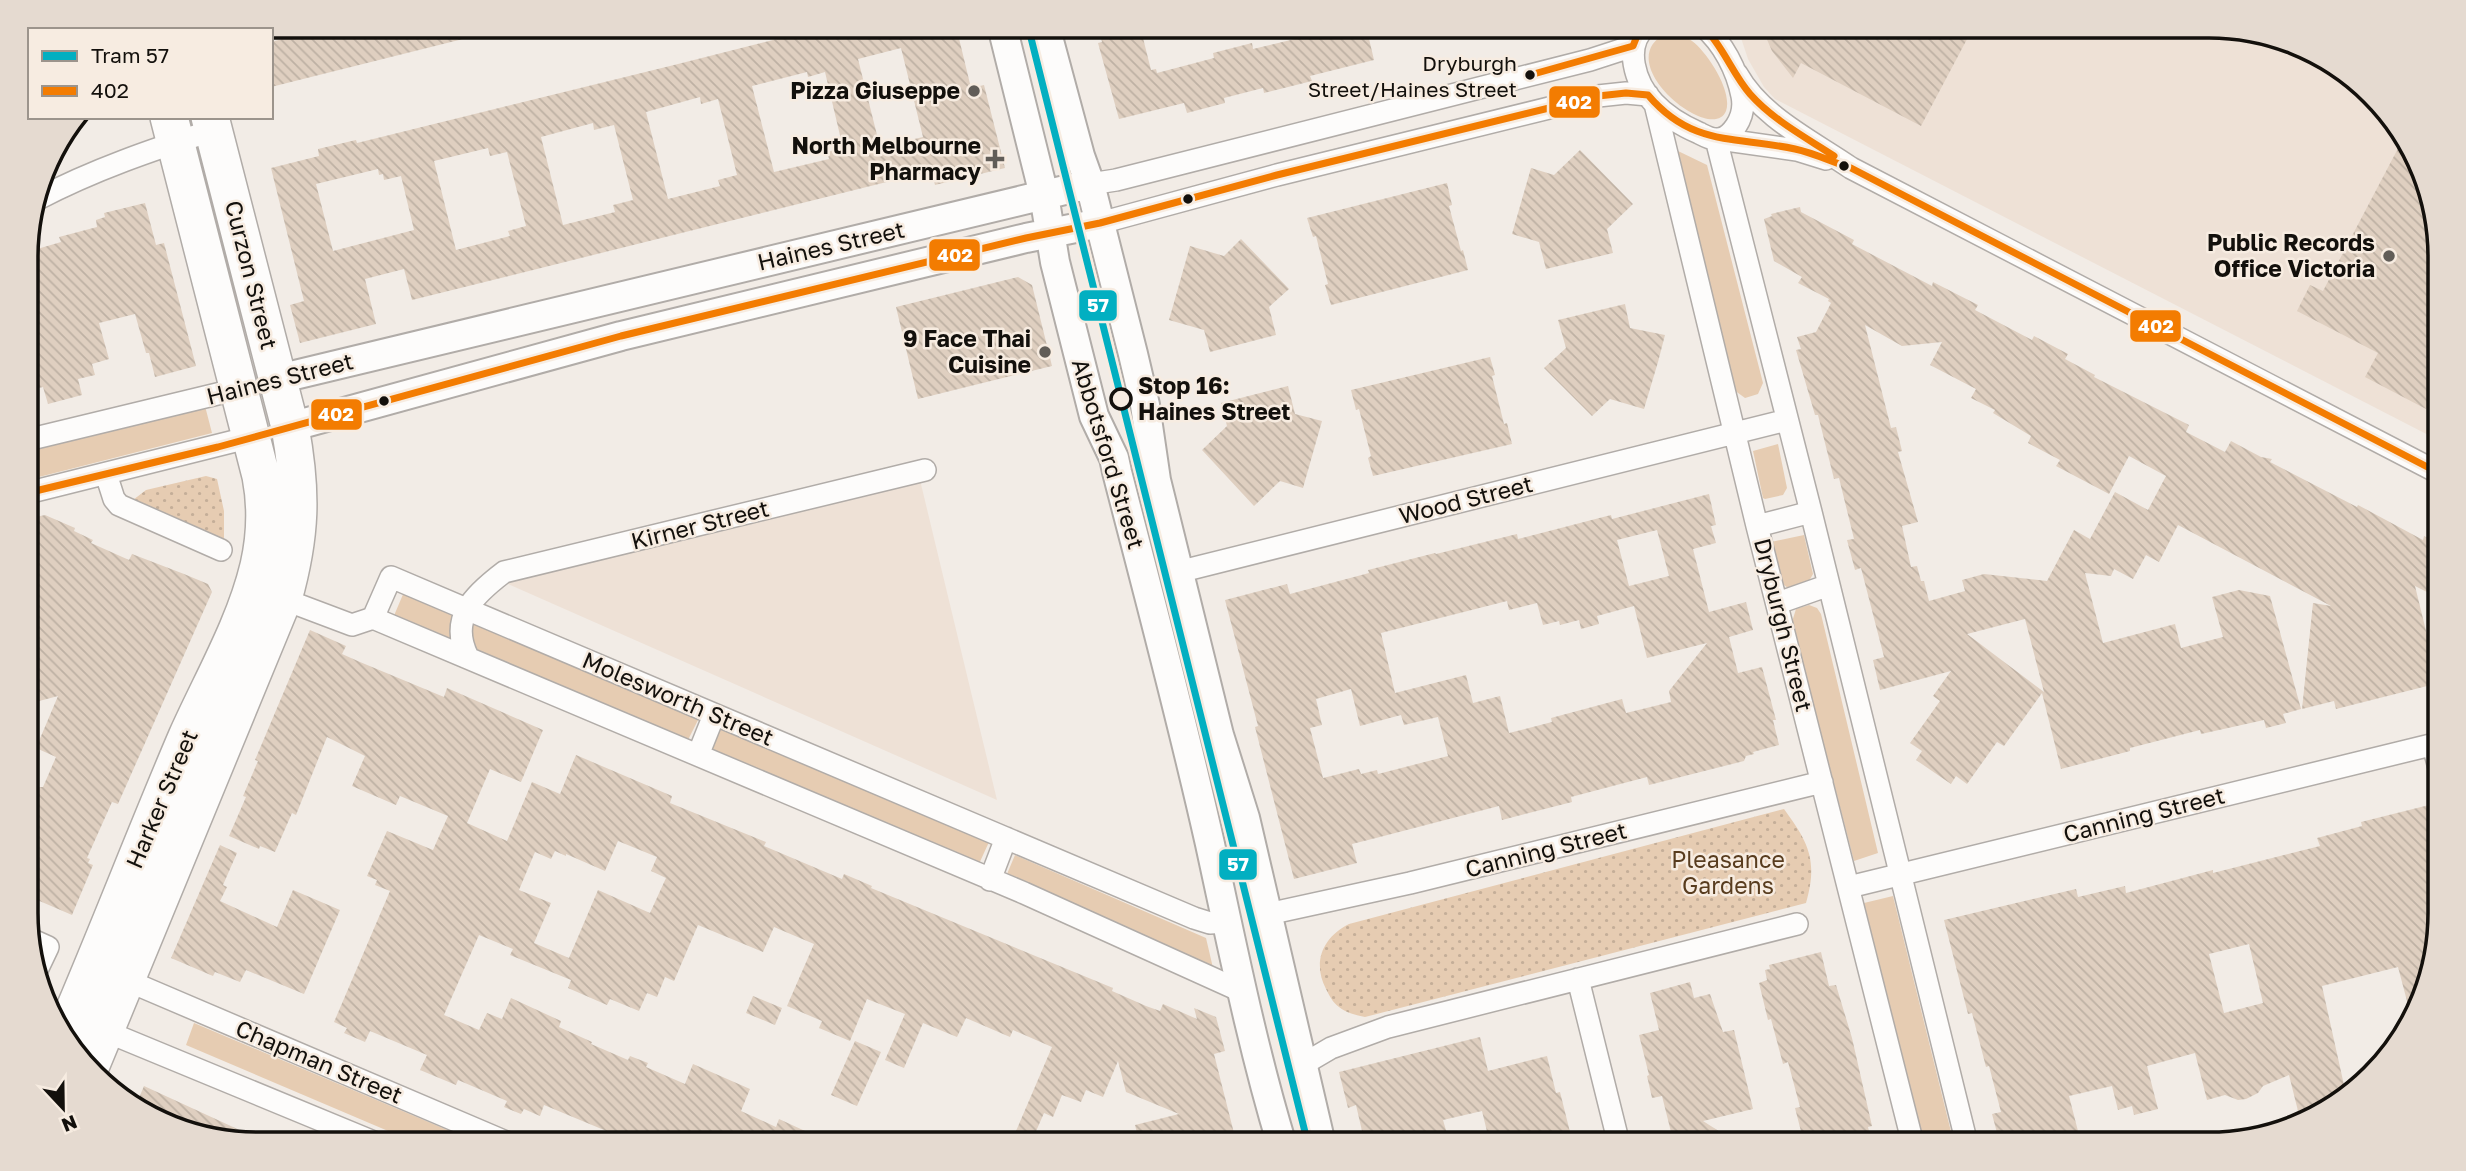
<svg xmlns="http://www.w3.org/2000/svg" width="2466" height="1171" font-family="'Golos Text',sans-serif">
	<style>
		.built { fill: #eee1d6 }
		.grass { fill: #e6ccb2 }
		.park { fill: url(#park-dots) }
		.building { fill: url(#building-back-hatch); fill-rule: evenodd }
		.lines { fill: none; stroke-linecap: round; stroke-linejoin: round }
		.street-casing { stroke: #b1aca8; stroke-width: 24 }
		.secondary-casing { stroke: #b1aca8; stroke-width: 32 }
		.highway-casing { stroke: #b1aca8; stroke-width: 40 }
		.street { stroke: #fdfcfb; stroke-width: 21 }
		.secondary { stroke: #fdfcfb; stroke-width: 28 }
		.highway { stroke: #fdfcfb; stroke-width: 37 }
		.bus-1-casing { stroke: #f7ece1; stroke-width: 12 }
		.bus-1 { stroke: #f37c01; stroke-width: 7 }
		.tram-1-casing { stroke: #f7ece1; stroke-width: 12 }
		.tram-1 { stroke: #02afc1; stroke-width: 7 }
		.bus-dot { fill: #13100c; stroke: #f7ece1; stroke-width: 2.5 }
		.poi-dot { fill: #615d58; stroke: #f7ece1; stroke-width: 2.5 }
		.stop-dot { fill: #f7ece1; stroke: #13100c; stroke-width: 3.5 }
		.labels { text-anchor: middle; stroke-width: 5; stroke-linejoin: round; paint-order: stroke }
		.bus-label { font-size: 21px; fill: #13100c; stroke: #f7ece1; text-anchor: end }
		.poi-label { font-size: 23px; font-weight: bold; fill: #13100c; stroke: #f7ece1; text-anchor: end }
		.street-label { font-size: 23px; fill: #13100c; stroke: #f7ece1 }
		.stop-label { font-size: 23px; font-weight: bold; fill: #13100c; stroke: #f7ece1; text-anchor: start }
		.park-label { font-size: 23px; fill: #583c1e; stroke: #f7ece1 }
		.rim { fill: none; stroke: #13100c; stroke-width: 3.5 }
		.line-badge { stroke: #f7ece1; stroke-width: 2.5 }
		.badge-label { font-size: 19px; text-anchor: middle; font-weight: bold; fill: #fff }
	</style>
	<defs>
		<pattern id="park-dots" width="8" height="8" patternUnits="userSpaceOnUse" patternTransform="scale(1.75)"><rect width="8" height="8" fill="#e6ccb2"/><path d="M2 2h.1M6 6h.1" fill="none" stroke="#c4ae98" stroke-width="1.8" stroke-linecap="round"/></pattern>
		<pattern id="building-back-hatch" width="6" height="6" patternUnits="userSpaceOnUse" patternTransform="scale(1.75)"><rect width="6" height="6" fill="#dfcfc0"/><path d="M-1 5l2 2M0 0l6 6M5-1l2 2" fill="none" stroke="#beb1a4"/></pattern>
	</defs>
	<rect width="100%" height="100%" fill="#f2ece6"/>
	<path class="built" d="M 1737,26 L 2209,26 L 2311,50 L 2401,129 L 2438,228 L 2438,440 L 1775,99 L 1764,87 L 1748,59 Z
		M 920,480 L 997,800 L 506,583 Z"/>
	<path class="grass" d="M 1667,33 C 1677,33 1684,35 1692,41 C 1707,52 1733,91 1726,111 C 1712,146 1607,61 1667,33 Z
		M 1678,151 L 1707,165 L 1763,383 L 1758,394 L 1745,398 L 1734,390 Z
		M 205,406 L 212,433 L 27,480 L 27,451 Z
		M 1778,444 L 1787,488 L 1783,495 L 1765,499 L 1763,498 L 1753,451 Z
		M 1804,535 L 1813,574 L 1805,588 L 1792,591 L 1780,582 L 1771,542 Z
		M 404,592 L 699,718 L 687,742 L 393,618 Z
		M 1809,605 L 1817,608 L 1821,614 L 1878,853 L 1854,861 L 1792,622 L 1796,609 Z
		M 720,727 L 989,842 L 978,866 L 710,751 Z
		M 1015,855 L 1206,938 L 1213,968 L 1007,874 Z
		M 1893,896 L 1954,1144 L 1922,1144 L 1864,903 Z
		M 194,1023 L 483,1145 L 421,1145 L 186,1045 Z"/>
	<path class="park" d="M 206,476 L 217,479 L 224,511 L 224,540 L 133,500 L 146,490 Z
		M 1784,809 C 1809,843 1818,861 1806,903 L 1365,1017 C 1356,1015 1346,1013 1339,1007 C 1333,1003 1329,995 1326,989 C 1312,962 1323,937 1349,924 Z"/>
	<path class="building" d="M 332,26 L 388,26 L 390,33 L 417,26 L 486,26 L 487,33 L 271,87 L 271,42 Z
		M 812,26 L 956,26 L 971,88 L 984,85 L 1005,168 L 935,185 L 931,171 L 412,300 L 404,269 L 365,279 L 376,324 L 300,343 L 290,305 L 304,301 L 271,168 L 319,156 L 318,149 L 356,140 L 357,143 L 674,65 L 793,35 L 792,31 ZM 901,48 L 923,137 L 880,147 L 858,59 ZM 807,72 L 808,77 L 825,72 L 843,148 L 827,152 L 829,159 L 774,172 L 752,86 ZM 700,97 L 701,104 L 718,99 L 737,175 L 718,180 L 720,186 L 668,199 L 646,112 ZM 593,123 L 594,130 L 614,125 L 633,200 L 613,205 L 615,212 L 563,225 L 541,137 ZM 488,148 L 490,156 L 507,152 L 526,226 L 508,231 L 510,236 L 456,250 L 434,161 ZM 378,169 L 379,175 L 383,174 L 384,180 L 401,176 L 414,230 L 333,251 L 316,184 Z
		M 1098,26 L 1140,26 L 1151,70 L 1156,69 L 1157,73 L 1214,58 L 1213,53 L 1252,43 L 1253,49 L 1303,37 L 1300,26 L 1366,26 L 1374,60 L 1310,76 L 1312,81 L 1264,93 L 1263,88 L 1224,98 L 1225,103 L 1187,113 L 1184,103 L 1119,119 L 1098,43 L 1102,42 Z
		M 1761,26 L 1974,26 L 1921,126 L 1801,63 L 1793,78 L 1772,51 Z
		M 2404,137 L 2438,228 L 2438,386 L 2426,409 L 2365,377 L 2378,353 L 2297,311 L 2310,285 L 2323,291 Z
		M 1580,150 L 1633,204 L 1607,229 L 1613,253 L 1546,269 L 1539,242 L 1512,234 L 1531,168 L 1554,175 Z
		M 1447,183 L 1452,205 L 1449,206 L 1461,251 L 1463,250 L 1468,270 L 1331,305 L 1325,285 L 1328,284 L 1316,236 L 1313,237 L 1307,218 Z
		M 145,203 L 156,245 L 164,243 L 196,366 L 155,377 L 149,353 L 146,353 L 135,314 L 99,323 L 109,359 L 92,364 L 95,375 L 78,379 L 82,395 L 48,404 L 43,387 L 27,391 L 27,252 L 61,242 L 59,237 L 97,227 L 96,220 L 105,217 L 104,213 Z
		M 1800,207 L 1801,212 L 1854,240 L 1852,244 L 1932,286 L 1933,282 L 1978,305 L 1975,310 L 2032,340 L 2034,336 L 2068,354 L 2065,359 L 2095,375 L 2094,377 L 2189,425 L 2186,432 L 2225,452 L 2231,441 L 2261,457 L 2272,459 L 2270,462 L 2357,507 L 2358,505 L 2423,540 L 2424,536 L 2439,544 L 2439,598 L 2415,586 L 2429,643 L 2439,641 L 2439,683 L 2336,709 L 2334,701 L 2302,709 L 2313,603 L 2331,606 L 2178,525 L 2159,562 L 2146,555 L 2133,579 L 2114,569 L 2111,576 L 2085,573 L 2103,643 L 2175,624 L 2181,648 L 2223,637 L 2212,597 L 2239,590 L 2270,596 L 2301,709 L 2283,714 L 2286,723 L 2266,728 L 2264,720 L 2201,734 L 2200,730 L 2130,748 L 2130,751 L 2061,769 L 2042,693 L 2004,746 L 1997,742 L 1967,784 L 1956,776 L 1951,784 L 1916,760 L 1922,751 L 1910,743 L 1940,701 L 1933,696 L 1951,671 L 1880,690 L 1873,660 L 1884,657 L 1861,568 L 1855,570 L 1847,540 L 1854,539 L 1839,478 L 1834,479 L 1818,415 L 1815,415 L 1796,350 L 1801,349 L 1797,337 L 1816,332 L 1831,303 L 1828,301 L 1829,299 L 1798,283 L 1802,277 L 1774,261 L 1764,219 L 1772,216 L 1771,214 ZM 1865,325 L 1902,346 L 1942,342 L 1930,365 L 1976,389 L 1971,398 L 1995,410 L 1993,413 L 2031,436 L 2028,443 L 2060,460 L 2056,466 L 2109,494 L 2129,456 L 2166,476 L 2148,510 L 2115,492 L 2090,539 L 2074,530 L 2047,581 L 1984,574 L 1962,580 L 1965,591 L 1929,601 L 1924,581 L 1921,581 L 1917,566 L 1911,567 L 1902,526 L 1918,522 L 1898,452 L 1902,451 L 1896,427 L 1891,428 ZM 2025,619 L 2044,692 L 1967,634 Z
		M 1241,239 L 1289,289 L 1269,307 L 1276,335 L 1210,352 L 1204,330 L 1169,320 L 1190,246 L 1224,256 Z
		M 1018,277 L 1032,285 L 1052,366 L 918,399 L 896,307 Z
		M 1625,304 L 1630,328 L 1665,335 L 1658,362 L 1644,409 L 1610,399 L 1592,416 L 1544,368 L 1566,348 L 1558,320 Z
		M 1490,357 L 1495,375 L 1492,376 L 1504,424 L 1507,423 L 1512,444 L 1373,476 L 1368,458 L 1371,456 L 1359,409 L 1356,410 L 1351,390 Z
		M 1288,386 L 1295,414 L 1322,421 L 1303,488 L 1280,481 L 1254,506 L 1202,450 L 1227,426 L 1221,403 Z
		M 1709,494 L 1716,525 L 1711,526 L 1716,543 L 1693,549 L 1709,612 L 1746,602 L 1753,630 L 1729,637 L 1738,673 L 1762,667 L 1776,720 L 1773,720 L 1779,745 L 1753,752 L 1754,754 L 1746,756 L 1744,761 L 1649,785 L 1647,777 L 1571,797 L 1572,802 L 1502,820 L 1499,806 L 1376,838 L 1352,844 L 1357,863 L 1294,879 L 1255,727 L 1258,726 L 1225,600 L 1287,584 L 1290,594 L 1369,573 L 1368,570 L 1435,553 L 1436,554 L 1517,534 L 1518,539 L 1611,515 L 1612,519 ZM 1657,530 L 1669,576 L 1629,586 L 1617,540 ZM 1507,601 L 1509,610 L 1537,603 L 1543,625 L 1559,621 L 1560,625 L 1579,620 L 1581,629 L 1599,624 L 1597,616 L 1634,606 L 1647,658 L 1707,643 L 1669,691 L 1671,702 L 1626,713 L 1622,699 L 1551,718 L 1552,722 L 1509,733 L 1500,696 L 1473,703 L 1466,675 L 1395,693 L 1381,633 ZM 1351,689 L 1360,726 L 1401,715 L 1404,725 L 1438,717 L 1448,756 L 1378,774 L 1377,770 L 1361,774 L 1359,769 L 1323,778 L 1310,728 L 1322,725 L 1316,699 Z
		M 45,515 L 75,528 L 74,531 L 93,540 L 91,543 L 129,560 L 132,554 L 184,574 L 208,584 L 212,592 L 118,804 L 112,802 L 87,858 L 90,859 L 88,863 L 93,865 L 72,915 L 28,896 L 28,823 L 34,825 L 33,787 L 43,787 L 56,757 L 36,748 L 58,696 L 28,704 L 27,519 Z
		M 310,630 L 346,646 L 342,654 L 360,662 L 444,697 L 447,688 L 543,730 L 521,782 L 490,769 L 467,823 L 507,841 L 532,782 L 560,794 L 576,755 L 672,796 L 670,803 L 766,842 L 764,846 L 842,879 L 844,874 L 872,886 L 871,888 L 1113,988 L 1112,991 L 1146,1006 L 1160,1011 L 1163,1004 L 1197,1019 L 1194,1008 L 1216,1017 L 1225,1051 L 1214,1054 L 1237,1145 L 1167,1145 L 1166,1140 L 1140,1145 L 1135,1125 L 1179,1114 L 1126,1092 L 1118,1061 L 1103,1097 L 1086,1090 L 1081,1102 L 1062,1095 L 1053,1117 L 1044,1113 L 1030,1145 L 1010,1145 L 1052,1047 L 1013,1030 L 1010,1037 L 966,1018 L 957,1037 L 923,1023 L 904,1068 L 885,1060 L 905,1014 L 867,999 L 850,1041 L 819,1028 L 822,1021 L 787,1006 L 814,944 L 774,927 L 763,952 L 698,925 L 674,981 L 665,977 L 657,997 L 647,993 L 639,1011 L 610,999 L 607,1005 L 568,988 L 571,980 L 510,955 L 513,949 L 479,935 L 444,1015 L 479,1030 L 487,1013 L 502,1019 L 511,998 L 561,1021 L 559,1027 L 592,1042 L 591,1044 L 628,1060 L 630,1056 L 648,1063 L 646,1067 L 685,1084 L 693,1064 L 750,1089 L 741,1111 L 776,1127 L 779,1119 L 805,1131 L 802,1139 L 815,1145 L 640,1145 L 544,1105 L 540,1116 L 524,1109 L 521,1114 L 504,1107 L 507,1101 L 458,1080 L 456,1085 L 420,1070 L 427,1055 L 370,1031 L 365,1042 L 344,1033 L 347,1028 L 334,1022 L 390,891 L 375,885 L 377,880 L 367,876 L 387,831 L 433,850 L 448,816 L 400,796 L 396,805 L 352,786 L 365,756 L 327,737 L 296,815 L 292,813 L 275,852 L 260,846 L 259,849 L 229,836 L 246,797 L 243,796 L 258,761 L 255,760 ZM 618,841 L 657,857 L 651,871 L 666,878 L 650,913 L 598,890 L 569,958 L 534,943 L 551,903 L 519,890 L 535,852 L 551,859 L 555,851 L 566,856 L 566,854 L 605,871 Z
		M 2433,804 L 2440,831 L 2440,914 L 2416,1016 L 2412,1020 L 2398,967 L 2322,986 L 2344,1085 L 2340,1087 L 2342,1096 L 2298,1111 L 2289,1075 L 2263,1086 L 2258,1093 L 2246,1099 L 2238,1100 L 2225,1095 L 2207,1100 L 2195,1053 L 2147,1066 L 2158,1109 L 2134,1115 L 2132,1106 L 2118,1110 L 2112,1086 L 2069,1096 L 2079,1135 L 2042,1144 L 2000,1144 L 1992,1114 L 2001,1112 L 1989,1066 L 1986,1067 L 1972,1013 L 1968,1014 L 1944,920 L 2076,889 L 2078,897 L 2125,886 L 2126,893 L 2213,870 L 2213,873 L 2320,846 L 2317,838 L 2362,826 L 2361,822 ZM 2249,944 L 2263,1003 L 2224,1013 L 2209,954 Z
		M 220,845 L 237,853 L 223,885 L 227,887 L 220,901 L 277,927 L 293,890 L 340,910 L 304,994 L 246,970 L 240,982 L 215,972 L 213,976 L 171,958 Z
		M 1821,952 L 1829,986 L 1836,985 L 1852,1038 L 1872,1126 L 1868,1127 L 1872,1144 L 1818,1144 L 1817,1140 L 1804,1143 L 1795,1108 L 1800,1107 L 1788,1062 L 1783,1064 L 1771,1019 L 1768,1020 L 1759,983 L 1767,980 L 1765,970 L 1770,969 L 1769,965 Z
		M 1690,982 L 1694,998 L 1710,994 L 1723,1032 L 1734,1030 L 1753,1109 L 1703,1121 L 1739,1144 L 1674,1144 L 1662,1096 L 1652,1098 L 1647,1076 L 1649,1075 L 1639,1035 L 1659,1030 L 1650,993 Z
		M 753,996 L 782,1008 L 775,1025 L 746,1013 Z
		M 1480,1037 L 1488,1071 L 1547,1056 L 1556,1093 L 1560,1092 L 1573,1144 L 1490,1144 L 1482,1111 L 1443,1120 L 1450,1144 L 1365,1144 L 1356,1105 L 1348,1108 L 1339,1072 Z
		M 855,1041 L 881,1052 L 857,1106 L 831,1095 Z
		M 144,1086 L 246,1133 L 243,1142 L 155,1121 L 136,1105 Z"/>
	<g class="lines">
		<g class="street-casing">
			<path id="street" d="M 1646,26 C 1623,46 1635,83 1654,103 C 1666,116 1683,126 1699,133 C 1705,136 1712,140 1719,139 C 1726,138 1732,132 1736,126 C 1742,117 1744,106 1742,96 C 1737,70 1723,43 1703,26
				M 1737,74 C 1761,117 1812,141 1851,168 L 2439,473
				M 1655,104 L 1757,526 L 1913,1144
				M 1716,139 L 1811,512 L 1967,1144
				M 1719,139 L 1797,150 L 1826,159
				M 1090,184 L 1116,180 L 1590,60 L 1633,46
				M 38,199 C 93,170 154,149 214,130
				M 1100,223 L 1277,175 L 1598,96 L 1626,93 L 1648,95
				M 27,440 L 238,389
				M 106,474 L 114,499 L 119,505 L 221,550
				M 27,493 L 251,437
				M 1757,526 L 1811,512
				M 1178,572 L 1787,420
				M 283,599 L 352,625 L 373,618 L 1024,893 L 1243,992
				M 1778,603 L 1829,585
				M 373,618 L 391,577 L 1194,918 L 1210,923 L 1226,922
				M 468,657 C 448,618 475,594 504,572 L 925,470
				M 2433,745 L 2439,768
				M 698,755 L 714,715
				M 990,880 L 1006,838
				M 1849,887 L 2439,743
				M 1268,914 L 1410,883 L 1822,782
				M 28,938 L 48,947 L 38,968
				M 1578,979 L 1619,1144
				M 126,980 L 513,1145
				M 105,1031 L 381,1145
				M 1302,1065 L 1331,1048 L 1388,1027 L 1797,924"/>
		</g>
		<g class="secondary-casing">
			<path id="secondary" d="M 1002,26 L 1044,195 L 1055,262 L 1094,416 L 1114,458 L 1117,472 C 1149,596 1182,719 1210,844 C 1232,945 1252,1046 1282,1145
				M 1045,26 L 1080,156 L 1090,184 L 1133,354 L 1145,405 L 1156,480 L 1219,735 L 1245,818 L 1321,1144
				M 278,379 L 1090,184
				M 290,427 L 621,336 L 1026,238 L 1100,223"/>
		</g>
		<g class="highway-casing">
			<path id="highway" d="M 65,1032 C 107,935 145,835 187,737 C 212,681 245,625 259,566 C 266,535 267,507 261,476 L 169,117
				M 90,1067 L 283,599 C 301,535 302,492 290,427 L 210,117"/>
		</g>
		<use href="#street" class="street"/>
		<use href="#secondary" class="secondary"/>
		<use href="#highway" class="highway"/>
		<g class="bus-1-casing">
			<path id="bus-1" d="M 1703,26 C 1723,46 1732,73 1750,94 C 1773,120 1805,137 1834,156
				M 1530,75 L 1633,46 L 1637,36 L 1646,26
				M 27,493 L 218,447 L 621,336 L 1026,238 L 1100,223 L 1277,175 L 1598,96 L 1626,93 L 1648,95 C 1692,147 1735,136 1795,149 C 1814,153 1832,162 1851,168 L 2439,473"/>
		</g>
		<use href="#bus-1" class="bus-1"/>
		<g class="tram-1-casing">
			<path id="tram-1" d="M 1028,26 L 1308,1144"/>
		</g>
		<use href="#tram-1" class="tram-1"/>
	</g>
	<g class="bus-dot">
		<circle cx="1530" cy="75" r="6"/>
		<circle cx="1844" cy="166" r="6"/>
		<circle cx="1188" cy="199" r="6"/>
		<circle cx="384" cy="401" r="6"/>
	</g>
	<g class="poi-dot">
		<circle cx="974" cy="91" r="7"/>
		<path d="M991.5 148.5h7v7h7v7h-7v7h-7v-7h-7v-7h7z"/>
		<circle cx="2389" cy="256" r="7"/>
		<circle cx="1045" cy="352" r="7"/>
	</g>
	<circle class="stop-dot" cx="1121" cy="399" r="10"/>
	<g class="labels">
		<g class="bus-label">
			<text x="1517" y="71">Dryburgh<tspan x="1517" dy="26">Street/Haines Street</tspan></text>
		</g>
		<g class="poi-label">
			<text x="960" y="99">Pizza Giuseppe</text>
			<text x="981" y="154">North Melbourne<tspan x="981" dy="26">Pharmacy</tspan></text>
			<text x="2375" y="251">Public Records<tspan x="2375" dy="26">Office Victoria</tspan></text>
			<text x="1031" y="347">9 Face Thai<tspan x="1031" dy="26">Cuisine</tspan></text>
		</g>
		<g class="street-label">
			<text transform="translate(831 246) rotate(-13)" y="8">Haines Street</text>
			<text transform="translate(251 275) rotate(76)" y="8">Curzon Street</text>
			<text transform="translate(280 379) rotate(-14)" y="8">Haines Street</text>
			<text transform="translate(1108 454) rotate(73)" y="8">Abbotsford Street</text>
			<text transform="translate(1466 500) rotate(-14)" y="8">Wood Street</text>
			<text transform="translate(700 525) rotate(-14)" y="8">Kirner Street</text>
			<text transform="translate(1783 625) rotate(76)" y="8">Dryburgh Street</text>
			<text transform="translate(678 699) rotate(23)" y="8">Molesworth Street</text>
			<text transform="translate(162 799) rotate(-67)" y="8">Harker Street</text>
			<text transform="translate(2144 815) rotate(-14)" y="8">Canning Street</text>
			<text transform="translate(1546 850) rotate(-14)" y="8">Canning Street</text>
			<text transform="translate(319 1062) rotate(23)" y="8">Chapman Street</text>
		</g>
		<g class="stop-label">
			<text x="1138" y="394">Stop 16:<tspan x="1138" dy="26">Haines Street</tspan></text>
		</g>
		<g class="park-label">
			<text x="1728" y="868">Pleasance<tspan x="1728" dy="26">Gardens</tspan></text>
		</g>
	</g>
	<path d="M0 0H2466V1171H0ZM257 38H2209A219 219 0 0 1 2428 257V913A219 219 0 0 1 2209 1132H257A219 219 0 0 1 38 913V257A219 219 0 0 1 257 38Z" fill="#e5dad0" fill-rule="evenodd"/>
	<path class="rim" d="M257 38H2209A219 219 0 0 1 2428 257V913A219 219 0 0 1 2209 1132H257A219 219 0 0 1 38 913V257A219 219 0 0 1 257 38Z"/>
	<g class="line-badge">
		<rect x="1548" y="85" width="53" height="34" rx="7" fill="#f37c01"/>
		<rect x="928" y="238" width="53" height="34" rx="7" fill="#f37c01"/>
		<rect x="1078" y="289" width="40" height="33" rx="7" fill="#02afc1"/>
		<rect x="2129" y="309" width="53" height="34" rx="7" fill="#f37c01"/>
		<rect x="310" y="398" width="53" height="33" rx="7" fill="#f37c01"/>
		<rect x="1218" y="848" width="40" height="33" rx="7" fill="#02afc1"/>
	</g>
	<g class="badge-label">
		<text x="1574" y="109">402</text>
		<text x="955" y="262">402</text>
		<text x="1098" y="312">57</text>
		<text x="2156" y="333">402</text>
		<text x="336" y="421">402</text>
		<text x="1238" y="871">57</text>
	</g>
	<rect x="28" y="28" width="245" height="91" fill="#f7ece1" stroke="#9c948c" stroke-width="2"/>
	<rect x="42" y="51" width="35" height="10" fill="#02afc1" stroke="#9c948c" stroke-width="2"/>
	<text x="91" y="63" font-size="21" fill="#13100c">Tram 57</text>
	<rect x="42" y="86" width="35" height="10" fill="#f37c01" stroke="#9c948c" stroke-width="2"/>
	<text x="91" y="98" font-size="21" fill="#13100c">402</text>
	<g transform="translate(63 1108) rotate(158)" stroke="#f7ece1" stroke-width="5" paint-order="stroke">
	<path d="M0-5L12 26L0 18L-12 26Z" fill="#13100c"/>
	<text y="-10" font-size="19" font-weight="bold" text-anchor="middle" fill="#13100c">N</text>
	</g>
</svg>
